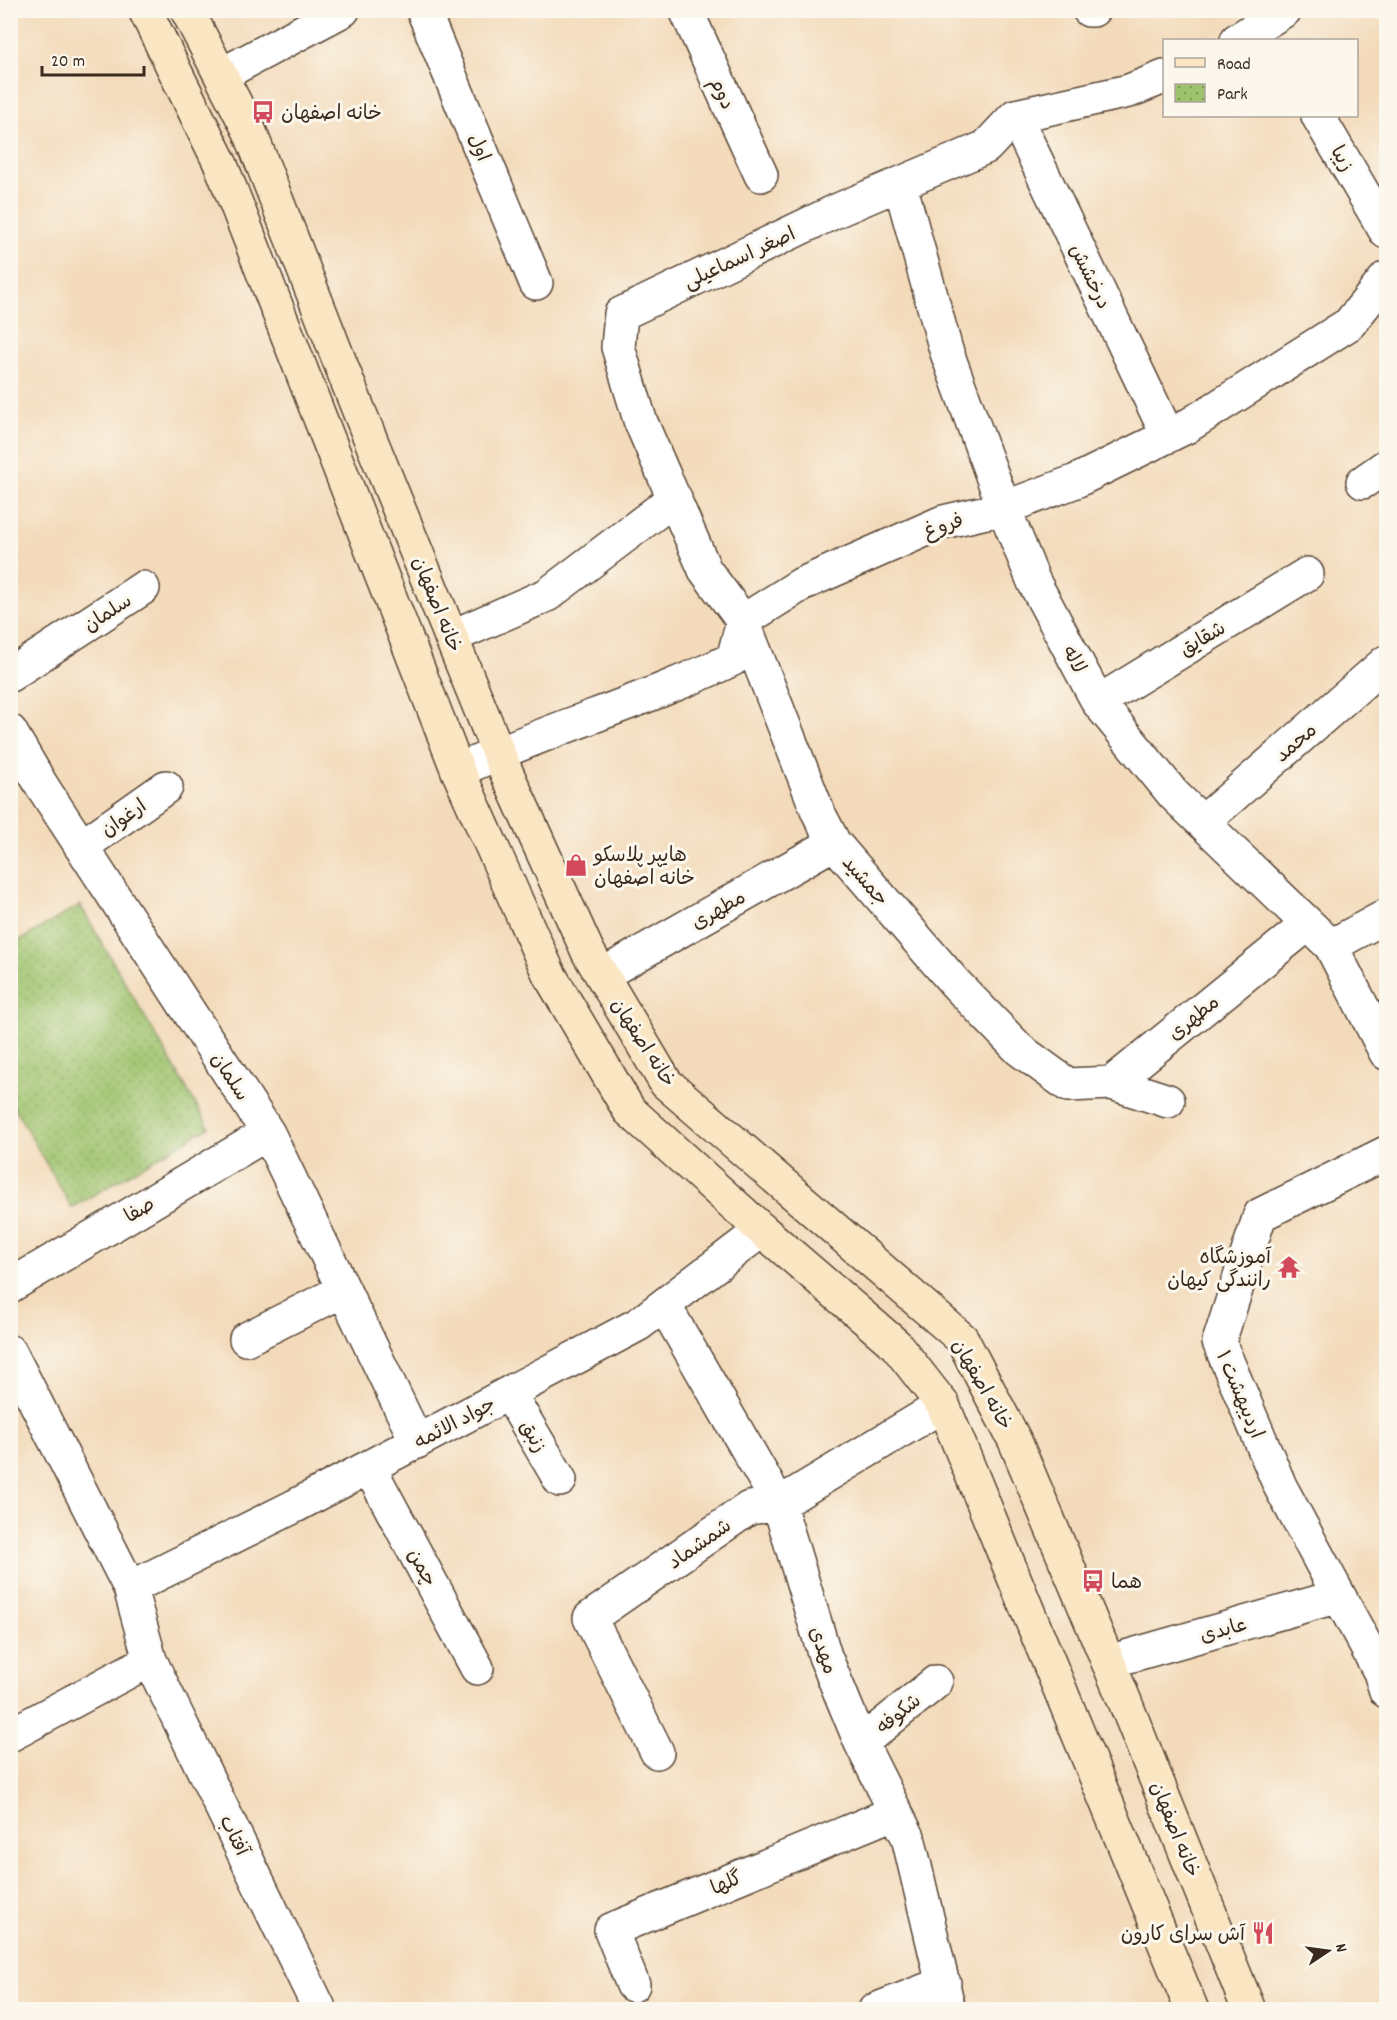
<svg xmlns="http://www.w3.org/2000/svg" width="1397" height="2020" font-family="Dekko,'Playpen Sans Arabic',sans-serif">
	<style>
		.park { fill: url(#park-dots); stroke: #6c7646; stroke-width: 1.5 }
		.lines { fill: none; stroke-linecap: round; stroke-linejoin: round }
		.street-casing { stroke: #574435; stroke-width: 36 }
		.secondary-casing { stroke: #574435; stroke-width: 36 }
		.street { stroke: #fff; stroke-width: 33 }
		.secondary { stroke: #fbe6c4; stroke-width: 33 }
		.labels { text-anchor: middle; stroke-width: 6; stroke-linejoin: round; paint-order: stroke }
		.street-label { font-size: 20px; fill: #3b2a1e; stroke: #fbf7ec }
		.poi-label { font-size: 20px; fill: #3b2a1e; stroke: #fbf7ec; text-anchor: start }
	</style>
	<defs>
		<pattern id="park-dots" width="8" height="8" patternUnits="userSpaceOnUse" patternTransform="scale(1.5)"><rect width="8" height="8" fill="#9ec36d"/><path d="M2 2h.1M6 6h.1" fill="none" stroke="#829f59" stroke-width="1.8" stroke-linecap="round"/></pattern>
	</defs>
	<rect width="100%" height="100%" fill="#fbf7ec"/>
	<filter id="ink" filterUnits="userSpaceOnUse"><feTurbulence type="fractalNoise" baseFrequency=".0167" numOctaves="2"/><feDisplacementMap in="SourceGraphic" scale="12" xChannelSelector="R" yChannelSelector="G"/><feConvolveMatrix kernelMatrix="1 2 1 2 8 2 1 2 1" color-interpolation-filters="sRGB"/></filter>
	<filter id="wash" filterUnits="userSpaceOnUse"><feTurbulence type="fractalNoise" baseFrequency=".008" numOctaves="4" result="noise"/><feDisplacementMap in="SourceGraphic" scale="24" xChannelSelector="R" yChannelSelector="G"/><feGaussianBlur stdDeviation="1.35" result="paint"/><feColorMatrix in="noise" values="0 0 0 0 0 0 0 0 0 0 0 0 0 0 0 0 0 1.4 0 .05"/><feComposite in="paint" operator="in"/></filter>
	<g filter="url(#wash)">
		<rect width="100%" height="100%" fill="#f3daba"/>
		<path class="park" d="M 80,905 L 209,1127 L 72,1208 L 11,1102 L 10,946 Z"/>
	</g>
	<g filter="url(#ink)">
		<g class="lines">
			<g class="street-casing">
				<path id="street" d="M 423,10 L 536,283
					M 686,10 L 761,175
					M 1089,10 L 1093,10
					M 1237,40 L 1285,10
					M 221,75 L 343,10
					M 1164,77 L 1129,91 L 1015,116 L 986,147 L 838,210 L 621,314 L 618,347 L 640,420 L 705,570 L 743,621 L 818,812 L 834,843 L 955,983 L 1020,1050 L 1068,1085 L 1112,1083 L 1308,924
					M 1015,116 L 1168,436
					M 1318,116 L 1386,232
					M 900,184 L 946,350 L 1004,508 L 1034,582 L 1098,702 L 1174,795 L 1331,946 L 1386,1053
					M 1363,482 L 1386,466
					M 451,637 L 547,595 L 675,498
					M 10,675 L 143,588
					M 1098,702 L 1307,574
					M 10,731 L 42,786 L 268,1133 L 417,1442
					M 458,771 C 547,729 643,702 733,659 L 743,621 L 802,584 L 943,522 L 1004,508 L 1076,481 L 1186,427 L 1349,324 L 1386,278
					M 1203,822 L 1386,662
					M 81,847 L 166,787
					M 1331,946 L 1386,916
					M 602,975 L 834,843
					M 1112,1083 L 1168,1101
					M 1386,1153 L 1260,1215 L 1219,1342 L 1280,1486 L 1380,1672 L 1386,1691
					M 10,1286 L 268,1133
					M 664,1305 L 779,1504 L 825,1656 L 861,1743 L 908,1837 L 949,2010
					M 246,1339 L 344,1290
					M 10,1352 L 130,1588 L 150,1660 L 320,2010
					M 509,1393 L 560,1480
					M 369,1467 L 477,1668
					M 130,1588 L 295,1506 L 639,1324 L 762,1230
					M 1108,1662 L 1339,1596
					M 10,1735 L 150,1660
					M 861,1743 L 936,1682
					M 657,1752 L 590,1618 L 749,1508 L 779,1504 L 943,1405
					M 633,1985 L 611,1930 L 896,1812
					M 875,2010 L 944,1983"/>
			</g>
			<g class="secondary-casing">
				<path id="secondary" d="M 145,10 L 221,165 L 458,771 L 549,974 L 629,1110 L 762,1230 L 896,1345 L 943,1405 L 1192,2010
					M 187,10 L 250,132 L 357,406 L 504,767 L 588,952 L 666,1083 L 962,1339 L 1015,1441 L 1123,1697 L 1249,2010"/>
			</g>
			<use href="#street" class="street"/>
			<use href="#secondary" class="secondary"/>
		</g>
	</g>
	<defs>
		<g id="bus-bare" transform="scale(1.8)"><path d="M-5-6H5V4H4V6H2V4H-2V6H-4V4H-5ZM-3.5-4V0h7V-4ZM-3.5 1.2v1.5H-2V1.2ZM2 1.2v1.5H3.5V1.2Z" fill="#d1495b" stroke="#fbf7ec" stroke-width="2.5" paint-order="stroke"/></g>
		<g id="shop-bare" transform="scale(1.8)"><path d="M-5-2.5h2.3a2.7 3.5 0 0 1 5.4 0H5L5.5 6h-11ZM-1.5-2.5h3a1.5 2.3 0 0 0-3 0Z" fill="#d1495b" stroke="#fbf7ec" stroke-width="2.5" paint-order="stroke"/></g>
		<g id="temple-bare" transform="scale(1.8)"><path d="M0-6L5-2H3V0L6.5 2.5H4V6H1.5V3h-3V6H-4V2.5H-6.5L-3 0V-2H-5Z" fill="#d1495b" stroke="#fbf7ec" stroke-width="2.5" paint-order="stroke"/></g>
		<g id="restaurant-bare" transform="scale(1.8)"><path d="M-5-6h1v4h1v-4h1v4h1v-4h1v5L-1.5 .5V6h-2V.5L-5-1ZM5-6V6H3V1.5H1.5Q1.5-4 5-6Z" fill="#d1495b" stroke="#fbf7ec" stroke-width="2.5" paint-order="stroke"/></g>
	</defs>
	<g fill-rule="evenodd">
		<use href="#bus-bare" x="263" y="112"/>
		<use href="#shop-bare" x="576" y="865"/>
		<use href="#temple-bare" x="1289" y="1267"/>
		<use href="#bus-bare" x="1093" y="1581"/>
		<use href="#restaurant-bare" x="1263" y="1933"/>
	</g>
	<g class="labels">
		<g class="street-label">
			<text transform="translate(723 93) rotate(65)" y="7">دوم</text>
			<text transform="translate(480 147) rotate(67)" y="7">اول</text>
			<text transform="translate(1343 158) rotate(60)" y="7">زیبا</text>
			<text transform="translate(739 257) rotate(-25)" y="7">اصغر اسماعیلی</text>
			<text transform="translate(1091 276) rotate(64)" y="7">درخشش</text>
			<text transform="translate(943 525) rotate(-19)" y="7">فروغ</text>
			<text transform="translate(438 604) rotate(68)" y="7">خانه اصفهان</text>
			<text transform="translate(107 612) rotate(-33)" y="7">سلمان</text>
			<text transform="translate(1202 638) rotate(-31)" y="7">شقایق</text>
			<text transform="translate(1075 659) rotate(62)" y="7">لاله</text>
			<text transform="translate(1295 742) rotate(-41)" y="7">محمد</text>
			<text transform="translate(123 817) rotate(-35)" y="7">ارغوان</text>
			<text transform="translate(866 880) rotate(49)" y="7">جمشید</text>
			<text transform="translate(718 909) rotate(-30)" y="7">مطهری</text>
			<text transform="translate(1193 1017) rotate(-39)" y="7">مطهری</text>
			<text transform="translate(644 1042) rotate(57)" y="7">خانه اصفهان</text>
			<text transform="translate(231 1076) rotate(57)" y="7">سلمان</text>
			<text transform="translate(139 1209) rotate(-31)" y="7">صفا</text>
			<text transform="translate(983 1384) rotate(60)" y="7">خانه اصفهان</text>
			<text transform="translate(1241 1394) rotate(67)" y="7">اردیبهشت ۱</text>
			<text transform="translate(454 1422) rotate(-28)" y="7">جواد الائمه</text>
			<text transform="translate(534 1436) rotate(60)" y="7">زنبق</text>
			<text transform="translate(699 1543) rotate(-35)" y="7">شمشماد</text>
			<text transform="translate(423 1567) rotate(62)" y="7">چمن</text>
			<text transform="translate(1223 1629) rotate(-16)" y="7">عابدی</text>
			<text transform="translate(824 1650) rotate(71)" y="7">مهدی</text>
			<text transform="translate(898 1713) rotate(-39)" y="7">شکوفه</text>
			<text transform="translate(1176 1829) rotate(68)" y="7">خانه اصفهان</text>
			<text transform="translate(235 1835) rotate(64)" y="7">آفتاب</text>
			<text transform="translate(726 1882) rotate(-23)" y="7">گلها</text>
		</g>
		<g class="poi-label">
			<text x="281" y="119">خانه اصفهان</text>
			<text x="594" y="861">هایپر پلاسکو<tspan x="594" dy="23">خانه اصفهان</tspan></text>
			<text x="1271" y="1263" text-anchor="end">آموزشگاه<tspan x="1271" dy="23">رانندگی کیهان</tspan></text>
			<text x="1111" y="1588">هما</text>
			<text x="1245" y="1940" text-anchor="end">آش سرای کارون</text>
		</g>
	</g>
	<rect width="1397" height="2020" fill="none" stroke="#fbf7ec" stroke-width="36"/>
	<rect x="1163" y="39" width="195" height="78" fill="#fbf7ec" stroke="#aea59a" stroke-width="1.5"/>
	<rect x="1175" y="58" width="30" height="9" fill="#fbe6c4" stroke="#aea59a" stroke-width="1.5"/>
	<text x="1217" y="69" font-size="18" fill="#3b2a1e">Road</text>
	<rect x="1175" y="84" width="30" height="18" fill="url(#park-dots)" stroke="#aea59a" stroke-width="1.5"/>
	<text x="1217" y="99" font-size="18" fill="#3b2a1e">Park</text>
	<g transform="translate(1328 1951) rotate(77)" stroke="#fbf7ec" stroke-width="4.5" paint-order="stroke">
	<path d="M0-4.5L10 22L0 15L-10 22Z" fill="#3b2a1e"/>
	<text y="-9" font-size="16" font-weight="bold" text-anchor="middle" fill="#3b2a1e">N</text>
	</g>
	<path d="M42 66v9h102v-9" fill="none" stroke="#3b2a1e" stroke-width="3"/>
	<text x="51" y="66" font-size="18" fill="#3b2a1e" stroke="#fbf7ec" stroke-width="4.5" paint-order="stroke">20 m</text>
</svg>
